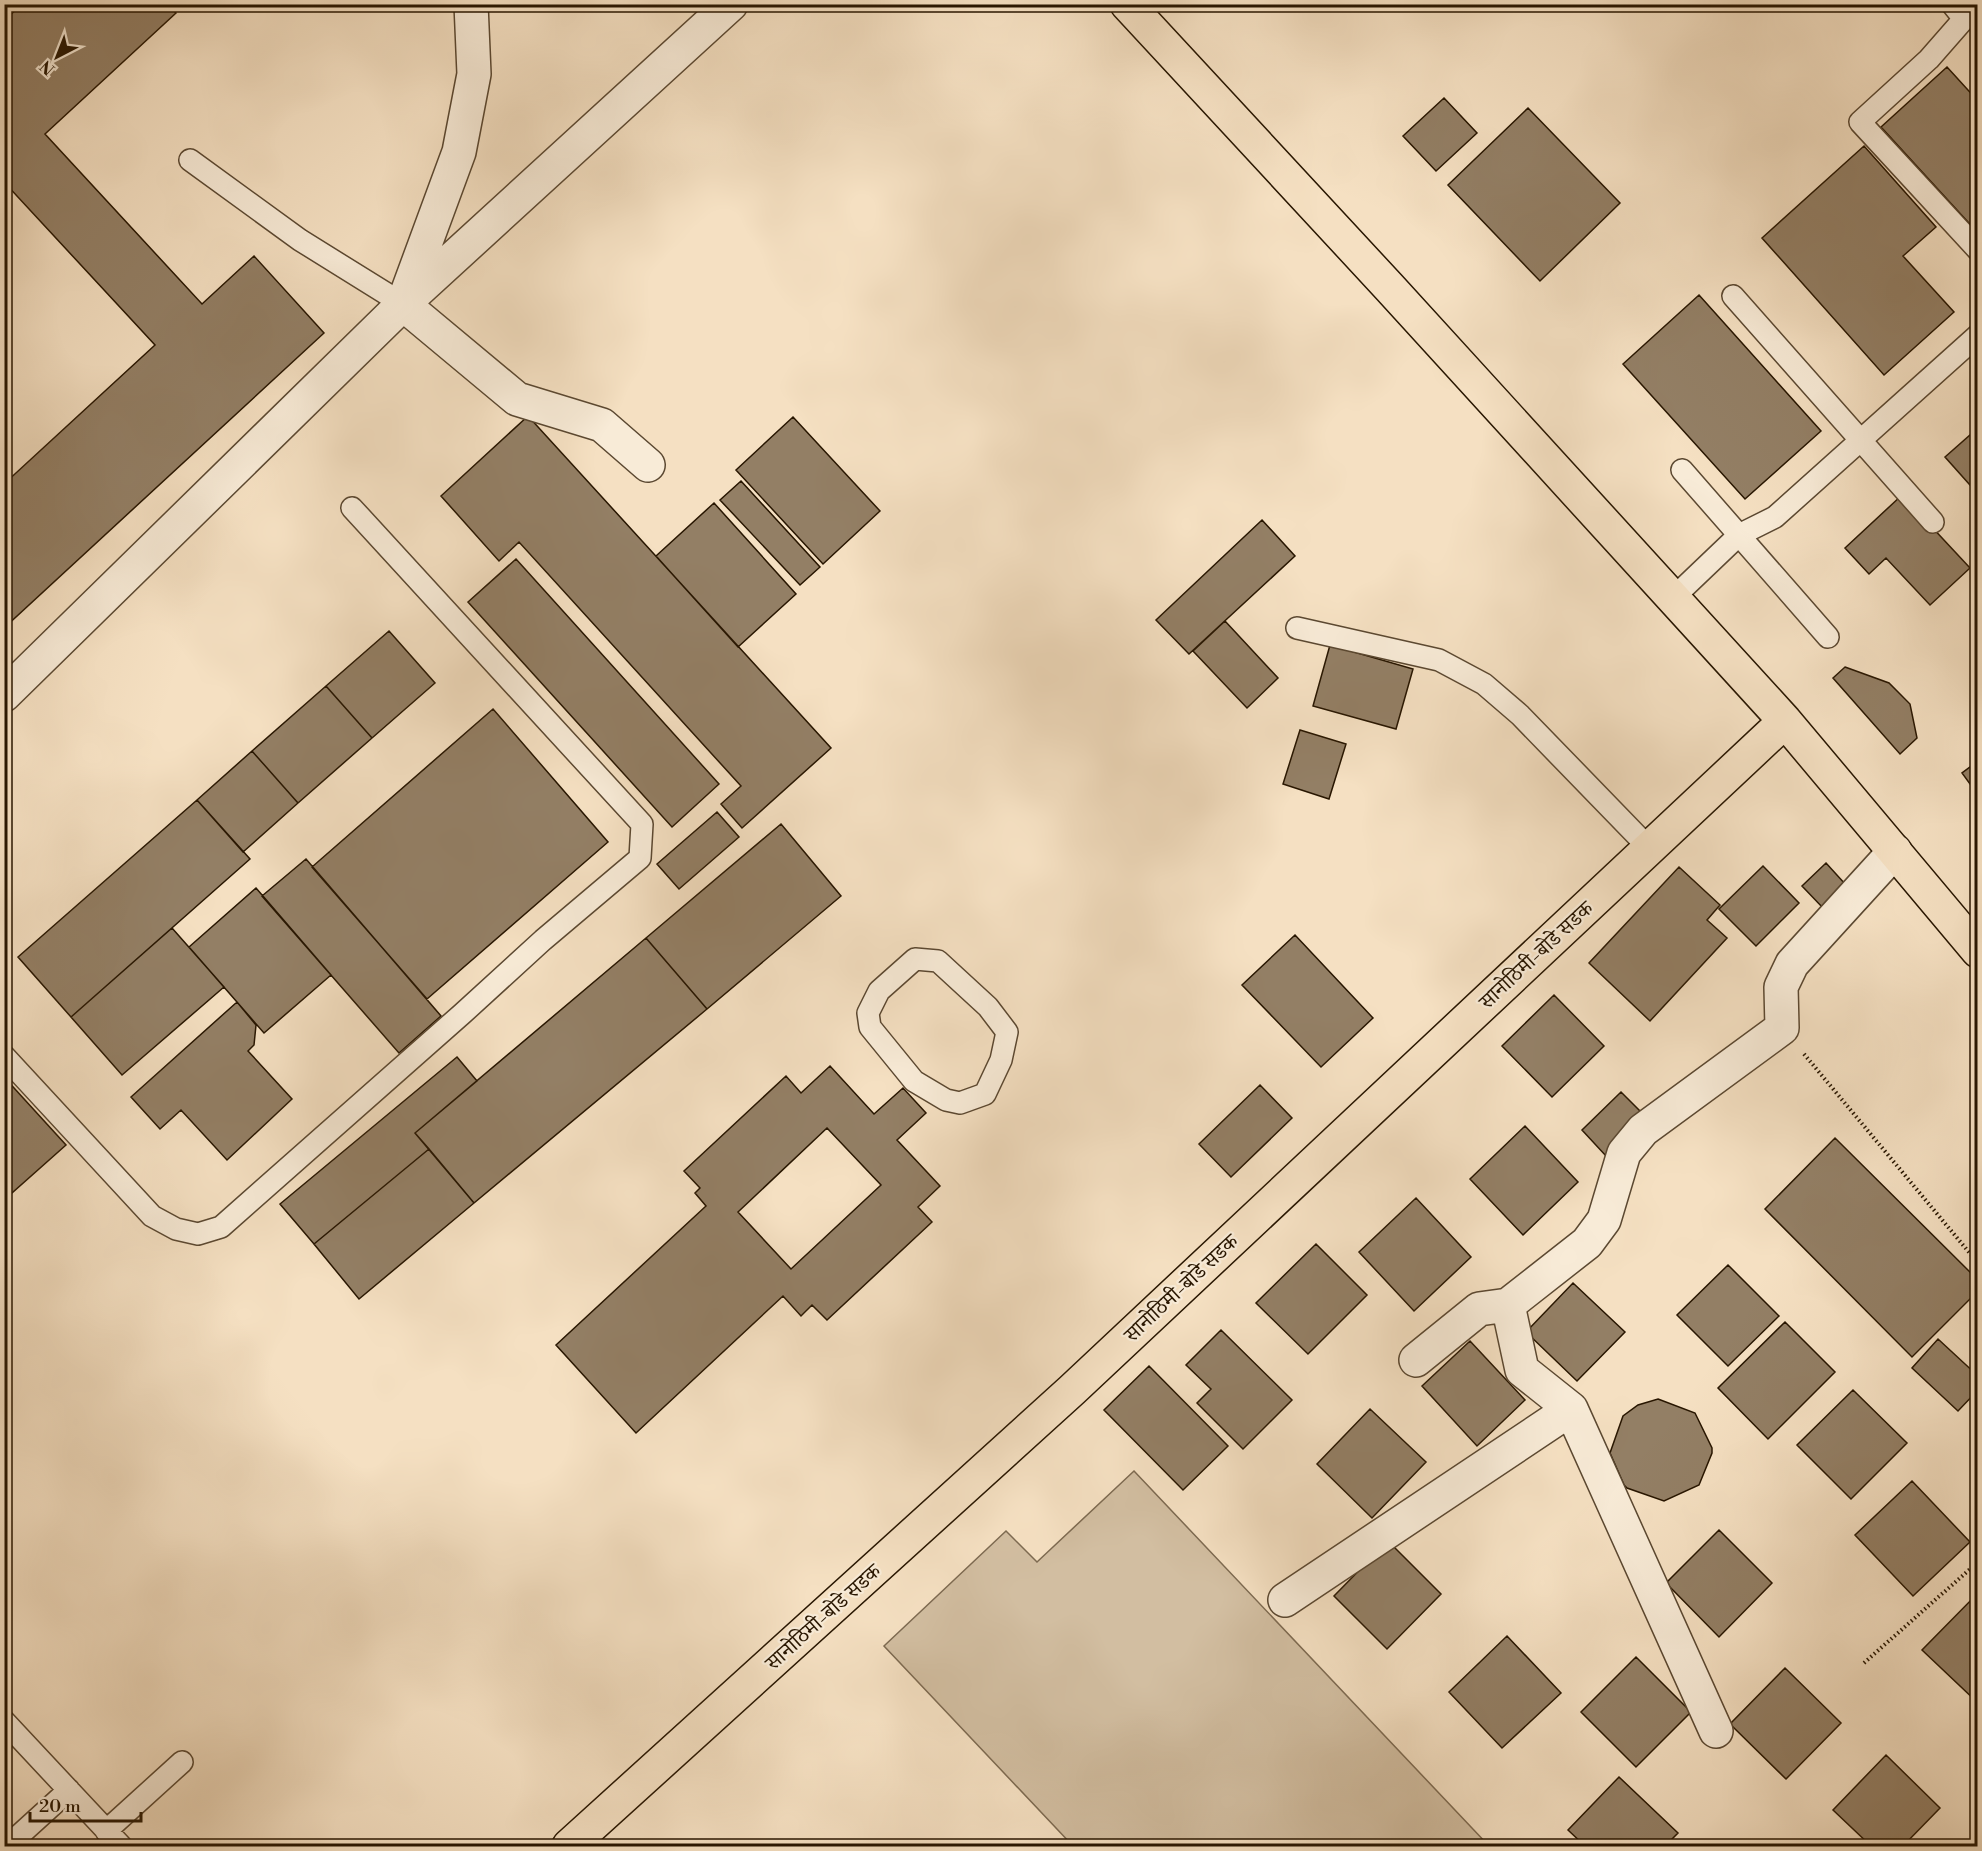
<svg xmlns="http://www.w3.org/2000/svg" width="1982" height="1851" font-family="'Libre Bodoni','Noto Serif Devanagari',serif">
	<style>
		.green { fill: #d2bea1; stroke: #7d6a51; stroke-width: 1.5 }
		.building { fill: #937f65; stroke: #281601; stroke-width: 1.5; fill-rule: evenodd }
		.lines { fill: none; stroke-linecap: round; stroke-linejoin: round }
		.lane-casing { stroke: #5b4831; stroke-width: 24 }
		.street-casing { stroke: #5b4831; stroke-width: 36 }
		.primary-casing { stroke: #281601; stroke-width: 36 }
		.path { stroke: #281601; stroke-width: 4; stroke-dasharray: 1.5 3; stroke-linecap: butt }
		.lane { stroke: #f8ebd7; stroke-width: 21 }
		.street { stroke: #f8ebd7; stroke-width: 33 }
		.primary { stroke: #f5e0c2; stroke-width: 33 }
		.labels { text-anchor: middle; stroke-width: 4.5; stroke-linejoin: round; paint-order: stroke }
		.street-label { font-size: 21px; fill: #281601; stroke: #f8ebd7 }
	</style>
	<rect width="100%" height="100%" fill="#f5e0c2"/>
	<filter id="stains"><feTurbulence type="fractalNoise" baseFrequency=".00333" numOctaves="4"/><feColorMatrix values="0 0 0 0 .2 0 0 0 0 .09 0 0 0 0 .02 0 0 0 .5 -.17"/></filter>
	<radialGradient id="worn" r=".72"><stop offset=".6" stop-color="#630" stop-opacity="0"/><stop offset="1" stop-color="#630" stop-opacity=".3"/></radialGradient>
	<path class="green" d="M 1134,1471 L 1489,1846 L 1073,1846 L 884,1646 L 1006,1531 L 1037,1562 Z"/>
	<path class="building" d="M 22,4 L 167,4 L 176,13 L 45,134 L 202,304 L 254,256 L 324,333 L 4,628 L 4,484 L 155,345 L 4,182 L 4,21 Z
		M 1947,67 L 1978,101 L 1978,233 L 1881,127 Z
		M 1444,98 L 1477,133 L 1436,171 L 1403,136 Z
		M 1528,108 L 1620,203 L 1540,281 L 1448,185 Z
		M 1864,146 L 1936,227 L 1903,256 L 1954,312 L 1884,375 L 1762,238 Z
		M 1699,295 L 1821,431 L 1745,499 L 1623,364 Z
		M 528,416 L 831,748 L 742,828 L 721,804 L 741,786 L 519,542 L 499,561 L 441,496 Z
		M 793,417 L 880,511 L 823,564 L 736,470 Z
		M 1978,428 L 1978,494 L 1945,457 Z
		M 741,481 L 820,567 L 800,585 L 720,500 Z
		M 1902,495 L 1970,568 L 1930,605 L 1886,558 L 1869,574 L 1845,548 Z
		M 714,503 L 796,594 L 738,647 L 656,556 Z
		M 1262,520 L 1295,556 L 1189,654 L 1156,620 Z
		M 516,559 L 719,784 L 672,827 L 468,602 Z
		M 1225,621 L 1278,678 L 1247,708 L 1193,651 Z
		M 389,631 L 435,683 L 372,738 L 326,686 Z
		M 1330,645 L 1413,669 L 1396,729 L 1313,706 Z
		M 1845,667 L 1889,683 L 1910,704 L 1917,738 L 1900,754 L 1833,678 Z
		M 326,686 L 372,738 L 298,803 L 252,751 Z
		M 493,709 L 608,842 L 427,999 L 312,867 Z
		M 1300,730 L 1346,744 L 1329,799 L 1283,784 Z
		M 252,751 L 298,803 L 243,852 L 197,800 Z
		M 1978,761 L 1978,795 L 1962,773 Z
		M 197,800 L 250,859 L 71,1017 L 18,957 Z
		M 717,812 L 739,837 L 679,889 L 657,864 Z
		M 781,824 L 841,896 L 707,1009 L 646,938 Z
		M 306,859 L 441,1016 L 399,1053 L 262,896 Z
		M 1826,863 L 1846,885 L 1823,908 L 1802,886 Z
		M 1763,866 L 1799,903 L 1756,946 L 1719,909 Z
		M 1679,867 L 1720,905 L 1707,920 L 1727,938 L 1650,1021 L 1589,963 Z
		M 256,888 L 331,975 L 264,1033 L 189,947 Z
		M 172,928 L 224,987 L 122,1075 L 71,1017 Z
		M 1295,935 L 1373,1018 L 1321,1067 L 1242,985 Z
		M 646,938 L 707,1009 L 474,1203 L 415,1133 Z
		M 1554,995 L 1604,1046 L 1552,1097 L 1502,1046 Z
		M 237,1002 L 256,1025 L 254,1045 L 248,1051 L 292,1099 L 227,1160 L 181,1110 L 160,1129 L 131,1097 Z
		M 457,1057 L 477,1081 L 415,1133 L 429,1149 L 314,1244 L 280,1204 Z
		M 830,1066 L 874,1114 L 903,1088 L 926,1113 L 897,1140 L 940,1186 L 918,1207 L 932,1222 L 827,1320 L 812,1305 L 801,1316 L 783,1296 L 636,1433 L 556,1345 L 706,1206 L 695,1193 L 700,1188 L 684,1171 L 786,1076 L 801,1093 ZM 827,1128 L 881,1185 L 791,1269 L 738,1212 Z
		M 4,1077 L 66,1145 L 4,1200 Z
		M 1260,1085 L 1292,1118 L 1231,1177 L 1199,1144 Z
		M 1621,1092 L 1645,1116 L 1606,1156 L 1582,1130 Z
		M 1525,1126 L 1578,1182 L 1523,1235 L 1470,1179 Z
		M 1835,1138 L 1978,1280 L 1978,1291 L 1912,1357 L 1765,1209 Z
		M 429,1149 L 474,1203 L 359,1299 L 314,1244 Z
		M 1416,1198 L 1471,1257 L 1414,1311 L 1359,1252 Z
		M 1316,1244 L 1367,1295 L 1308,1354 L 1256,1303 Z
		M 1728,1265 L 1779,1316 L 1728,1366 L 1677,1315 Z
		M 1573,1283 L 1625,1332 L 1577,1381 L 1526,1332 Z
		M 1785,1322 L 1835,1372 L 1768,1439 L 1718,1388 Z
		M 1221,1330 L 1292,1400 L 1243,1449 L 1197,1403 L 1211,1389 L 1186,1365 Z
		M 1938,1339 L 1978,1376 L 1978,1390 L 1958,1411 L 1912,1368 Z
		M 1470,1341 L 1525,1400 L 1477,1446 L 1422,1386 Z
		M 1149,1366 L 1228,1446 L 1183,1490 L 1104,1410 Z
		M 1853,1390 L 1907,1443 L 1851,1499 L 1797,1445 Z
		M 1658,1399 L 1695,1413 L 1712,1448 L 1712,1453 L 1699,1485 L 1664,1501 L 1627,1488 L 1624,1485 L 1610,1453 L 1623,1416 L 1638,1405 Z
		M 1370,1409 L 1426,1462 L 1372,1518 L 1317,1464 Z
		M 1912,1481 L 1970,1542 L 1913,1596 L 1855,1535 Z
		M 1719,1530 L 1772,1583 L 1719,1637 L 1666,1583 Z
		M 1388,1541 L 1441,1594 L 1387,1649 L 1334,1596 Z
		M 1978,1593 L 1978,1703 L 1922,1650 Z
		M 1507,1636 L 1561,1693 L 1502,1748 L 1449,1692 Z
		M 1636,1657 L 1691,1712 L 1636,1767 L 1581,1712 Z
		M 1785,1668 L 1841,1723 L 1786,1779 L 1730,1724 Z
		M 1886,1755 L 1940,1808 L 1903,1846 L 1871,1846 L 1833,1810 Z
		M 1619,1777 L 1678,1833 L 1665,1846 L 1585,1846 L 1568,1830 Z"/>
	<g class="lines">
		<g class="lane-casing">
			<path id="lane" d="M 1952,4 L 1964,19 L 1929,59 L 1860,122 L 1978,250
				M 190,160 L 300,240 L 403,304
				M 1733,296 L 1933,522
				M 1682,470 L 1828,637
				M 1673,598 L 1739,535 L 1775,517 L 1978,335
				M 1297,628 L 1439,660 L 1484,684 L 1520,715 L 1649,848
				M 915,959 L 938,961 L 988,1007 L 1007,1032 L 1001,1060 L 985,1094 L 960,1103 L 946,1100 L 914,1081 L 870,1027 L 868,1013 L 879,991 Z
				M 4,1056 L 152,1216 L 176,1229 L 198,1234 L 221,1227 L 462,1014 L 543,940 L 640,858 L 642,824 L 352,508
				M 4,1721 L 121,1846
				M 106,1831 L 182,1762
				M 14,1840 L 69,1790"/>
		</g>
		<g class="street-casing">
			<path id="street" d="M 471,4 L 474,74 L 459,152 L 403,304 L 517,399 L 602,425 L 648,465
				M 4,695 L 403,304 L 731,4
				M 1508,1305 L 1522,1370 L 1571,1409 L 1716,1731
				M 1416,1360 L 1479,1309 L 1508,1305 L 1587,1243 L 1604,1220 L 1624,1153 L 1643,1130 L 1782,1028 L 1781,987 L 1792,964 L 1895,851
				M 1285,1600 L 1571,1409"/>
		</g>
		<g class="primary-casing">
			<path id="primary" d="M 1127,4 L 1390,288 L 1785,721 L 1978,951
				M 569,1846 L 1072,1390 L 1785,721"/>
		</g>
		<path class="path" d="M 1804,1054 L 1978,1263
			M 1978,1435 L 1973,1457 L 1978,1478
			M 1864,1663 L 1978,1562"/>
		<use href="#lane" class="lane"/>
		<use href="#street" class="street"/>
		<use href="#primary" class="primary"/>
	</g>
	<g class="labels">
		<g class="street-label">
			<text transform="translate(1536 955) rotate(-43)" y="7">सानोठिमी-बोडे सडक</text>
			<text transform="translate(1181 1288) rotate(-43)" y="7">सानोठिमी-बोडे सडक</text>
			<text transform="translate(823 1617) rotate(-42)" y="7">सानोठिमी-बोडे सडक</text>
		</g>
	</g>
	<rect width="1982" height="1851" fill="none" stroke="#f5e0c2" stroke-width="24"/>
	<rect x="6" y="6" width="1970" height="1839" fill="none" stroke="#281601" stroke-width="3"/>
	<rect x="12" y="12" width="1958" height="1827" fill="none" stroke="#281601" stroke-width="1.5"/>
	<g transform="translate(57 57) rotate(222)" stroke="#f8ebd7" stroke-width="4.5" paint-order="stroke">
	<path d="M0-4.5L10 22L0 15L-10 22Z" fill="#281601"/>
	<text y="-9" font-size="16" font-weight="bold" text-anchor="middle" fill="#281601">N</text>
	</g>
	<path d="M30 1812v9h111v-9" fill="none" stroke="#281601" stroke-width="3"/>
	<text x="39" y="1812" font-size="18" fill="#281601" stroke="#f8ebd7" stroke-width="4.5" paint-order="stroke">20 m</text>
	<rect width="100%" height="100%" filter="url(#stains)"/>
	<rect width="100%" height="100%" fill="url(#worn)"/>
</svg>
